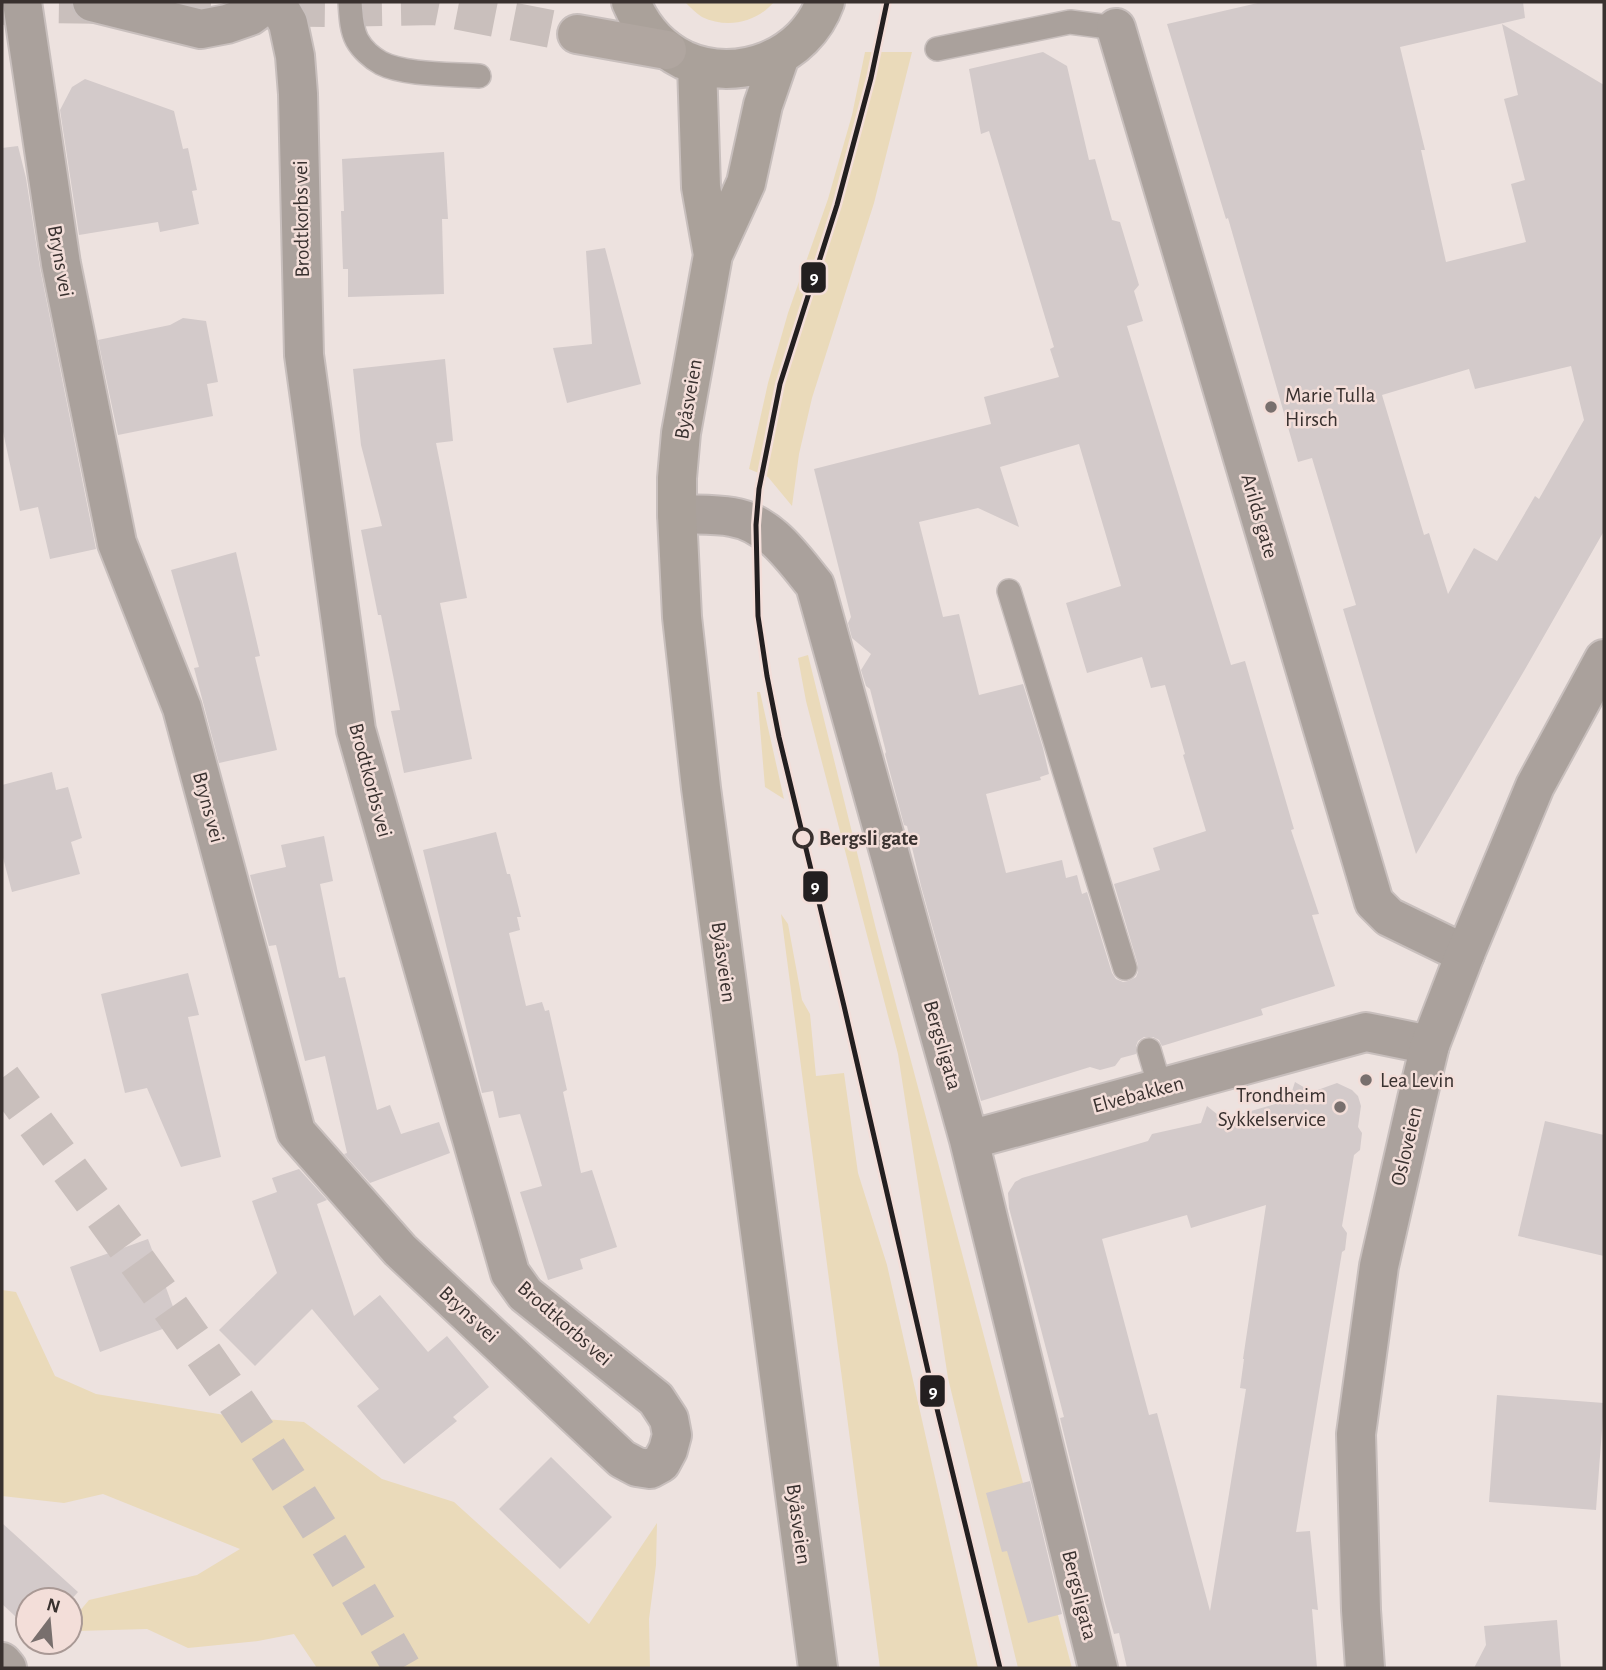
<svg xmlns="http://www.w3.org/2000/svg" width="1606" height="1670" font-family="'Alegreya Sans',sans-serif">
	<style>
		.green { fill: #eadaba }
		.building { fill: #d3caca; fill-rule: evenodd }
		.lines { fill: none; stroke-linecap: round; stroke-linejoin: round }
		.trunk-tunnel { stroke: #c9bfbc; stroke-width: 38; stroke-dasharray: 38 19; stroke-linecap: butt }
		.service-casing { stroke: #c8bfbd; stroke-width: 26 }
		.minor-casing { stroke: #c8bfbd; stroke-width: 42 }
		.tertiary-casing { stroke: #c8bfbd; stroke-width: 42 }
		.secondary-casing { stroke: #c8bfbd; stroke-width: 42 }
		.trunk-casing { stroke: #c8bfbd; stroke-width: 42 }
		.service { stroke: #aaa19c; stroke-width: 23 }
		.minor { stroke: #aaa19c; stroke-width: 38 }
		.tertiary { stroke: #aaa19c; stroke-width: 38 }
		.secondary { stroke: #aaa19a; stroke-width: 38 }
		.trunk { stroke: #b0a6a0; stroke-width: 38 }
		.tram-1-casing { stroke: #f3ded9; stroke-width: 10 }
		.tram-1 { stroke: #231f20; stroke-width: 5 }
		.poi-dot { fill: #786f6d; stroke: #f3ded9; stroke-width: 2.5 }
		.stop-dot { fill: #f3ded9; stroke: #39312f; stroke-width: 3.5 }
		.labels { text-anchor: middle; stroke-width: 5; stroke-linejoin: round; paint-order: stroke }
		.street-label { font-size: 21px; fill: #39312f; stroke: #f3ded9 }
		.poi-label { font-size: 21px; fill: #39312f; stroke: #f3ded9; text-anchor: start }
		.stop-label { font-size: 21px; font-weight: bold; fill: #39312f; stroke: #f3ded9; text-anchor: start }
		.line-badge { stroke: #f3ded9; stroke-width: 2.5 }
		.badge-label { font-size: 19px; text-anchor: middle; font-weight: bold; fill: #fff }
	</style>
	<rect width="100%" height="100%" fill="#ede2df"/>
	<path class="green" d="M 685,2 L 774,2 C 756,23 727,29 702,17 C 696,13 690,7 685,2 Z
		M 865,52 L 912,52 L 874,203 L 812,398 L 799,454 L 792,506 L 768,477 L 749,469 L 768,383 L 788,313 L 828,199 L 852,115 Z
		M 808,655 L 876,929 L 1072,1668 L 1018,1668 L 948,1378 L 898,1054 L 806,701 L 798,658 Z
		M 757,692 L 760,692 L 784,799 L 765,787 Z
		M 781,914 L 788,924 L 802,1000 L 810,1014 L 816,1076 L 844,1073 L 858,1173 L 887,1265 L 978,1668 L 880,1668 Z
		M 2,1290 L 16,1292 L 55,1376 L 96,1394 L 237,1417 L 304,1422 L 382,1479 L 454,1502 L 589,1624 L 657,1523 L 656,1565 L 649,1619 L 650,1668 L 317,1668 L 294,1634 L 258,1641 L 188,1648 L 147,1629 L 78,1631 L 73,1619 L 89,1600 L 197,1575 L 240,1549 L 103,1494 L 64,1503 L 2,1496 Z"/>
	<path class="building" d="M 1262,2 L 1523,2 L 1525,18 L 1400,47 L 1425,150 L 1421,150 L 1446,262 L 1526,242 L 1511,184 L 1525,180 L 1504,99 L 1518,95 L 1502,24 L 1604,85 L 1604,531 L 1524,671 L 1416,854 L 1343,609 L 1356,605 L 1312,458 L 1298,462 L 1228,218 L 1226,219 L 1167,24 ZM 1571,366 L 1584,420 L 1539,499 L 1535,496 L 1497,561 L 1474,548 L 1448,594 L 1429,533 L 1424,535 L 1382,395 L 1469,369 L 1475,389 Z
		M 1043,52 L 1067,66 L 1089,160 L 1095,159 L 1112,220 L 1120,222 L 1139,285 L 1134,291 L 1143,321 L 1127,326 L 1231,665 L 1245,661 L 1294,829 L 1291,830 L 1319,914 L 1312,915 L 1335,986 L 1261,1009 L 1263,1015 L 1162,1046 L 1159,1040 L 1153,1037 L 1144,1037 L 1138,1041 L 1136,1046 L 1136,1054 L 1121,1058 L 1115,1066 L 1100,1070 L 1090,1067 L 981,1101 L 921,886 L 907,826 L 904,825 L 885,754 L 886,752 L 870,689 L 866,686 L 861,670 L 871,654 L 852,638 L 848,623 L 851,617 L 814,469 L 991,424 L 984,397 L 1059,377 L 1050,349 L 1054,347 L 989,131 L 981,134 L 969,69 ZM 1079,444 L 1121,586 L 1066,603 L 1087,673 L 1142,657 L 1151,688 L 1165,685 L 1185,754 L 1183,755 L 1206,831 L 1153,848 L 1160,870 L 1114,884 L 1138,965 L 1138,972 L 1136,977 L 1128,981 L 1123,982 L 1116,979 L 1112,973 L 1087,892 L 1082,894 L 1077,875 L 1066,878 L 1062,860 L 1006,873 L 986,794 L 1041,780 L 1040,777 L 1049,774 L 1043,748 L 1023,684 L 979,695 L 959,614 L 943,617 L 919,522 L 978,508 L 1019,527 L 1000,467 Z
		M 85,79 L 174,111 L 183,149 L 188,148 L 197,190 L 192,191 L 199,224 L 160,232 L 158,222 L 79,235 L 60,110 L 72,87 Z
		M 18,146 L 26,178 L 40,268 L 96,549 L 50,559 L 38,507 L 20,511 L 2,427 L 2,148 Z
		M 444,152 L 448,219 L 442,219 L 444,294 L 348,297 L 348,269 L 343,269 L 341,211 L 344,211 L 342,159 Z
		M 605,248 L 641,384 L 567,403 L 553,348 L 592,344 L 586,251 Z
		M 183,318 L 206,321 L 218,382 L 207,384 L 213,416 L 118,435 L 98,340 L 170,325 Z
		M 445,359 L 453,441 L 436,443 L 467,598 L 440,603 L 472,759 L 404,773 L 391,711 L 400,710 L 381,615 L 378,615 L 361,530 L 382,526 L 361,445 L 353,369 Z
		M 236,552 L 260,656 L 255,657 L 277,750 L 219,763 L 194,668 L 199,667 L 171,570 Z
		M 52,772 L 56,790 L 68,787 L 82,838 L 71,842 L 80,874 L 12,892 L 2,854 L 2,785 Z
		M 496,832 L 507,874 L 510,874 L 521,917 L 517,917 L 520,930 L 509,933 L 526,1006 L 542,1002 L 545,1011 L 549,1010 L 567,1090 L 563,1092 L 581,1173 L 592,1170 L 617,1247 L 580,1259 L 583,1269 L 548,1280 L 520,1192 L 542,1186 L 520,1114 L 499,1118 L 493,1091 L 482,1093 L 423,850 Z
		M 324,836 L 333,881 L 320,884 L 339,978 L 345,977 L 377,1110 L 390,1105 L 401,1134 L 439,1122 L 450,1153 L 370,1183 L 344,1154 L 347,1153 L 325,1056 L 305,1061 L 276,945 L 269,946 L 250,875 L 286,867 L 281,845 Z
		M 188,973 L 199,1015 L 188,1017 L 221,1157 L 181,1167 L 147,1088 L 125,1093 L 101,994 Z
		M 1295,1082 L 1312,1092 L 1337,1083 L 1352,1090 L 1358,1096 L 1361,1106 L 1358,1127 L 1362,1133 L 1360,1150 L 1354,1155 L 1342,1226 L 1347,1233 L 1345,1250 L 1342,1252 L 1296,1532 L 1310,1531 L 1318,1610 L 1312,1609 L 1317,1668 L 1127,1668 L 1119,1633 L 1114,1634 L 1105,1603 L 1060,1418 L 1064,1417 L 1009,1208 L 1008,1193 L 1015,1182 L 1022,1178 L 1148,1141 L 1152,1134 L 1201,1123 L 1207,1106 L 1223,1119 L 1289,1100 ZM 1266,1205 L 1243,1359 L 1244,1359 L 1240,1388 L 1246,1389 L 1210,1611 L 1157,1413 L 1149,1415 L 1102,1239 L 1187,1215 L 1191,1228 Z
		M 1545,1121 L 1604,1135 L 1604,1256 L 1518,1236 Z
		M 299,1169 L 327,1200 L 317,1204 L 354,1316 L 380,1295 L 428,1352 L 447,1336 L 489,1387 L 453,1417 L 457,1421 L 404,1464 L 357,1406 L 379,1389 L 312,1309 L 255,1366 L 219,1330 L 277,1273 L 252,1201 L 277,1192 L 272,1178 Z
		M 148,1239 L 179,1323 L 100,1352 L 70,1267 Z
		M 1497,1395 L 1604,1403 L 1596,1510 L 1489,1502 Z
		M 551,1457 L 612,1517 L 560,1569 L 499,1509 Z
		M 1030,1481 L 1062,1614 L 1028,1623 L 1007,1551 L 1002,1552 L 986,1493 Z
		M 2,1523 L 78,1592 L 70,1601 L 28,1600 L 28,1628 L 2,1604 Z
		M 1557,1620 L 1561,1668 L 1474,1668 L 1486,1645 L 1484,1626 Z"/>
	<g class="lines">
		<path class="trunk-tunnel" d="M 2,6 L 32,4 L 331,8 L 434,6 L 577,34
			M 2,1078 C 83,1188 165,1297 242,1410 C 299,1494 352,1580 402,1668"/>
		<g class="service-casing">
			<path id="service" d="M 350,2 C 351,14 351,29 357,40 C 362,49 372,58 381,63 C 404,75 452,74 479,76
				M 937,49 L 1070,22 L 1116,28
				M 1009,591 L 1125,968
				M 1149,1050 L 1160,1087"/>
		</g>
		<g class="minor-casing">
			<path id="minor" d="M 22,2 L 61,264 L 117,543 L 182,708 L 296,1132 L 400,1250 L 622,1459 L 637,1467 L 650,1469 L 661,1463 L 668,1450 L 672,1435 L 669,1419 L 656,1399 L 525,1294 L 510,1273 L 356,730 L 304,355 L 298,94 L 295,56 L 288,23 L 276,2
				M 92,2 L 201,29 L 227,24 L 250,16 L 269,2
				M 1116,28 L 1374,902 L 1389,917 L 1465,954
				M 677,514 C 695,515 715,514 732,517 C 770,523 793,558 815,585 L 969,1140 L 1098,1668
				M 969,1140 L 1366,1032 L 1430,1045
				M 2,1662 L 7,1668"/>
		</g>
		<g class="tertiary-casing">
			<path id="tertiary" d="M 1365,1668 L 1361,1610 L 1356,1434 L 1379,1266 L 1417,1099 L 1430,1045 L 1465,954 L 1535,786 L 1604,659"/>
		</g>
		<g class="secondary-casing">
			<path id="secondary" d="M 631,2 C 641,26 659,48 684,60 C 738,84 805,58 825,2
				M 780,56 L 763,105 L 746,183 L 713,255 L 681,433 L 677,478 L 677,514 L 682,617 L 701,788 L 818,1668
				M 697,65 L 701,187 L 713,255"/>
		</g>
		<g class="trunk-casing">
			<path id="trunk" d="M 577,34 L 667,50"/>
		</g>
		<use href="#service" class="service"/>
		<use href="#minor" class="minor"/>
		<use href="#tertiary" class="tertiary"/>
		<use href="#secondary" class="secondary"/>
		<use href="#trunk" class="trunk"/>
		<g class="tram-1-casing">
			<path id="tram-1" d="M 887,2 L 871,78 L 837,205 L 780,384 L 759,489 L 756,525 L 758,616 L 767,676 L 779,737 L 844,1006 L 931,1384 L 1000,1668"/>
		</g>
		<use href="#tram-1" class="tram-1"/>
	</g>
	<g class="poi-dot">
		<circle cx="1271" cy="407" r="7"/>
		<circle cx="1366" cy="1080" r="7"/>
		<circle cx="1340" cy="1107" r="7"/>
	</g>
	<circle class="stop-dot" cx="803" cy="838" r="9"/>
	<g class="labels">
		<g class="street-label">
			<text transform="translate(301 219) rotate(-91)" y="7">Brodtkorbs vei</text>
			<text transform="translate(61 261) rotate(80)" y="7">Bryns vei</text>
			<text transform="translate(688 399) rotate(-80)" y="7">Byåsveien</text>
			<text transform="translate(1260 516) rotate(74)" y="7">Arilds gate</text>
			<text transform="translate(371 780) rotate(75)" y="7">Brodtkorbs vei</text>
			<text transform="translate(209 807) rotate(75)" y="7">Bryns vei</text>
			<text transform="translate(724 962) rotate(82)" y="7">Byåsveien</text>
			<text transform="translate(943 1045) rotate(74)" y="7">Bergsligata</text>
			<text transform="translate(1138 1094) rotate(-15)" y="7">Elvebakken</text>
			<text transform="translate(1406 1146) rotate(-77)" y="7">Osloveien</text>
			<text transform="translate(469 1314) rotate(43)" y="7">Bryns vei</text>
			<text transform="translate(565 1323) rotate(41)" y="7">Brodtkorbs vei</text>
			<text transform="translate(799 1524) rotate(82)" y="7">Byåsveien</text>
			<text transform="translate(1080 1595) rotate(76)" y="7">Bergsligata</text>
		</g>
		<g class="poi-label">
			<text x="1285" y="402">Marie Tulla<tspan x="1285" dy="24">Hirsch</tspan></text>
			<text x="1380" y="1087">Lea Levin</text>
			<text x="1326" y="1102" text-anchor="end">Trondheim<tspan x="1326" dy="24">Sykkelservice</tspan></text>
		</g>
		<g class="stop-label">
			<text x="819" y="845">Bergsli gate</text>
		</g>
	</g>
	<g class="line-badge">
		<rect x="800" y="261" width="27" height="33" rx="7" fill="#231f20"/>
		<rect x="802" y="870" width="27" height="33" rx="7" fill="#231f20"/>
		<rect x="919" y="1374" width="27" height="34" rx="7" fill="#231f20"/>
	</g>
	<g class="badge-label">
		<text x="814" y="284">9</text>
		<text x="815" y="893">9</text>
		<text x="933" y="1398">9</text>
	</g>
	<rect width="1606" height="1670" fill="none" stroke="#39312f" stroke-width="7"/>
	<g transform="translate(49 1621) rotate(16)"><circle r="33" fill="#f3ded9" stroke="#a99995" stroke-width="2"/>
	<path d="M0-5L12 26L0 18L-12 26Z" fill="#786f6d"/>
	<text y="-10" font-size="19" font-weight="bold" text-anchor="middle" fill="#39312f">N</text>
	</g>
</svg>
